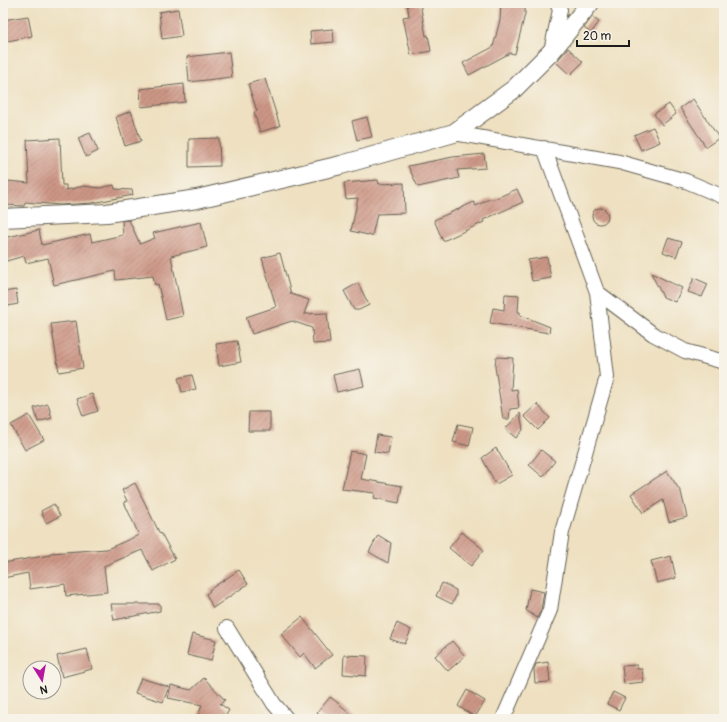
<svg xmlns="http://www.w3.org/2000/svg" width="727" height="722" font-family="Pangolin,sans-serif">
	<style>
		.building { fill: url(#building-hatch) }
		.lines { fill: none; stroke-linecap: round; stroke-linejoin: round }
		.minor-casing { stroke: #666155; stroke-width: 16 }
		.tertiary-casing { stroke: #666155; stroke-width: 20 }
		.minor { stroke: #fff; stroke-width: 14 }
		.tertiary { stroke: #fff; stroke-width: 18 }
	</style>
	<defs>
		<pattern id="building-hatch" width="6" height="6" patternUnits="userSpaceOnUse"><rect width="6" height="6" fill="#cd9686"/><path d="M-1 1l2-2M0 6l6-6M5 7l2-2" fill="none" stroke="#a67a6d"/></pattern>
	</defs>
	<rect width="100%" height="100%" fill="#f7f3e8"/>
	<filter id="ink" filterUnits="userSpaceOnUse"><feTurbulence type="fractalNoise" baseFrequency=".025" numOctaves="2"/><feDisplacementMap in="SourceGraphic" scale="8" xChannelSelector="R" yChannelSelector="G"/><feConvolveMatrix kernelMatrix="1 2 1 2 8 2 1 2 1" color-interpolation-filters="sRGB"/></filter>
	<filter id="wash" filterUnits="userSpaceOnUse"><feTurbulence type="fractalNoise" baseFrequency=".012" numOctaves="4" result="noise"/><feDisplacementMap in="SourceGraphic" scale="16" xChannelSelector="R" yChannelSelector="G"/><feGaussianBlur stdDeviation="0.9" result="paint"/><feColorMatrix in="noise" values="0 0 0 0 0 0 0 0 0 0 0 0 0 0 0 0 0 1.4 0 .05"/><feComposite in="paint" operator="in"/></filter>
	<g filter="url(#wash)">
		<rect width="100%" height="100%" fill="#eee0c0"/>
		<g id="blocks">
			<path class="building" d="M 407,3 L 420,3 L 426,36 L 428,35 L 431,51 L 411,55 L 403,17 L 409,16 Z
				M 501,3 L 520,3 L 525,8 L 525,14 L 515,54 L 510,53 L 469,75 L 463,63 L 493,47 L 500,20 Z
				M 178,9 L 182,36 L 162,39 L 159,12 Z
				M 28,16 L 32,36 L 3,42 L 3,20 Z
				M 592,17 L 599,22 L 591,33 L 584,28 Z
				M 333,29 L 334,42 L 311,44 L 310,31 Z
				M 568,48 L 583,62 L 570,75 L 556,62 Z
				M 229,52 L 232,77 L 189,82 L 187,57 Z
				M 265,79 L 280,126 L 260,132 L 254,112 L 257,111 L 248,84 Z
				M 184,84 L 185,102 L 141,107 L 140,89 Z
				M 693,99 L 719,138 L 706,147 L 680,108 Z
				M 669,104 L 676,114 L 662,125 L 654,114 Z
				M 131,111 L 141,141 L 125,146 L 116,117 Z
				M 367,117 L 372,137 L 357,140 L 352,121 Z
				M 653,127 L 660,142 L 641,150 L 634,135 Z
				M 90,133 L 98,151 L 86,157 L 78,138 Z
				M 60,138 L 62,185 L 66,185 L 66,190 L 84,186 L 100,188 L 114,185 L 115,189 L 132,190 L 133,195 L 92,203 L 60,205 L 25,202 L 24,206 L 5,205 L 7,181 L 29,183 L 27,140 Z
				M 219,138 L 220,166 L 189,167 L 189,139 Z
				M 484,154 L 486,168 L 457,170 L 459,178 L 418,187 L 408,166 L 453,157 Z
				M 378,180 L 379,184 L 404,183 L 405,213 L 377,214 L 372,236 L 351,231 L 358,198 L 346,199 L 344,183 Z
				M 517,189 L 523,202 L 483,220 L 484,222 L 443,241 L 434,220 L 474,202 L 476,206 L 491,198 L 492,200 Z
				M592 216a8 8 0 1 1 16 0a8 8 0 1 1-16 0Z
				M 129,220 L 140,244 L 155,238 L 153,233 L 201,222 L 207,247 L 171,256 L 183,316 L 166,320 L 158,284 L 155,285 L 153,276 L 116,280 L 115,271 L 54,285 L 48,258 L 26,263 L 24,256 L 3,262 L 3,238 L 39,230 L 42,245 L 90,234 L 92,242 L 123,235 L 122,221 Z
				M 668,238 L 682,242 L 676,257 L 663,252 Z
				M 280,253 L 291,294 L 309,300 L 304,314 L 327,313 L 330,343 L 313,344 L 312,328 L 292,321 L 252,334 L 246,317 L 276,307 L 262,258 Z
				M 547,257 L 551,278 L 532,281 L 528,260 Z
				M 651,273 L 682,288 L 675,302 L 663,297 Z
				M 694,278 L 708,284 L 702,297 L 688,292 Z
				M 358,283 L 369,305 L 359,310 L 354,310 L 344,291 Z
				M 16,290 L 18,304 L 3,307 L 3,292 Z
				M 505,294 L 519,295 L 518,312 L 520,312 L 520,315 L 550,327 L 549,333 L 490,323 L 493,308 L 504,310 Z
				M 76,321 L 83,368 L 59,372 L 51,324 Z
				M 237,341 L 241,362 L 219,366 L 216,344 Z
				M 496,357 L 513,358 L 511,390 L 517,389 L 519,408 L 510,409 L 509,419 L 503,419 L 495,367 Z
				M 360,369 L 364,386 L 337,392 L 333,375 Z
				M 192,375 L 196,389 L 182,392 L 178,378 Z
				M 92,394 L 98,411 L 83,416 L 77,399 Z
				M 48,404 L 52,418 L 38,422 L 34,408 Z
				M 537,404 L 550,418 L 538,430 L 524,416 Z
				M 249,412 L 270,412 L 270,431 L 248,431 Z
				M 520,413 L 523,430 L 516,438 L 505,429 Z
				M 29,415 L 44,440 L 25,450 L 11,425 Z
				M 458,424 L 473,427 L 469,446 L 453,442 Z
				M 377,435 L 391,437 L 388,454 L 374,452 Z
				M 496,448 L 512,475 L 496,484 L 482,458 Z
				M 541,450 L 555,461 L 543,477 L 529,465 Z
				M 350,451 L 366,454 L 361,479 L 402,486 L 399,503 L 374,498 L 375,493 L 342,489 Z
				M 667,471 L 681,492 L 687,517 L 669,522 L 663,500 L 643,513 L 631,494 Z
				M 135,483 L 160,534 L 161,533 L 175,559 L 153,571 L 142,550 L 104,566 L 107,592 L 66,596 L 65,584 L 30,589 L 28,573 L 3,578 L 3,563 L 50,555 L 50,553 L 107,549 L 139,535 L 124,502 L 127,501 L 122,490 Z
				M 54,504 L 60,516 L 46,523 L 41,511 Z
				M 462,532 L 484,550 L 471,566 L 449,548 Z
				M 378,535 L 391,543 L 388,563 L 369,552 Z
				M 671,556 L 676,578 L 657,583 L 651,561 Z
				M 239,570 L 248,584 L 213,608 L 206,594 L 210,591 L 209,590 Z
				M 442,583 L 456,590 L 456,596 L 452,604 L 436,596 Z
				M 530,589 L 544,592 L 541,610 L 537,618 L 526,610 Z
				M 111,604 L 160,604 L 160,611 L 114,620 Z
				M 302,617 L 332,655 L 315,668 L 304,653 L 300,657 L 281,634 Z
				M 397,623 L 411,630 L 405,644 L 390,639 Z
				M 192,634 L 216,640 L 211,661 L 187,655 Z
				M 452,641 L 465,656 L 448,671 L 435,656 Z
				M 87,649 L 92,669 L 62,677 L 57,656 Z
				M 344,655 L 367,656 L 366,676 L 343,674 Z
				M 548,662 L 550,682 L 535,683 L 534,669 L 536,664 Z
				M 637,665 L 637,669 L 642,669 L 644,682 L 624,684 L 622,666 Z
				M 141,678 L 169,687 L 163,702 L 135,693 Z
				M 204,678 L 225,700 L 220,704 L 229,710 L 224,719 L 197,719 L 202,705 L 168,698 L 171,685 L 191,690 Z
				M 467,690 L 485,701 L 475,717 L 458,706 Z
				M 613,692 L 625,698 L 619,710 L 607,704 Z
				M 330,697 L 338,703 L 357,719 L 324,719 L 317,713 Z"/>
		</g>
	</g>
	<g filter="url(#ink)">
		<use href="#blocks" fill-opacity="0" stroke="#666155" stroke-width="1"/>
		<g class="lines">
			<g class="minor-casing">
				<path id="minor" d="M 551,51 L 560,10 L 557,3
					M 454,133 L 619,162 L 686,181 L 724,197
					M 597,292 L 653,334 L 685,351 L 724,362
					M 227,628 L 274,704 L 287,719
					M 503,719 L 550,610 L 562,532 L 607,377 L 597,292 L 544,148"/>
			</g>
			<g class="tertiary-casing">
				<path id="tertiary" d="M 3,218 L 107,213 L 197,199 L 341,165 L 454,133 L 514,89 L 551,52 L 590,3"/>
			</g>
			<use href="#minor" class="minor"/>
			<use href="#tertiary" class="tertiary"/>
		</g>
	</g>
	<rect width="727" height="722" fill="none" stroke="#f7f3e8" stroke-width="16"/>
	<g transform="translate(42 680) rotate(169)"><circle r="19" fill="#f7f3e8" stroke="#9f9d96"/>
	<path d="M0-3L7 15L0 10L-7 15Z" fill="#b5179e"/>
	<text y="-6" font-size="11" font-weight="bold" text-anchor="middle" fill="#1c1c1c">N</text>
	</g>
	<path d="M577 40v6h52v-6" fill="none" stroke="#1c1c1c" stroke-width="2"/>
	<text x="583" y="40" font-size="12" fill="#1c1c1c" stroke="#f7f3e8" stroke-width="3" paint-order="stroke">20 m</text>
</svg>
